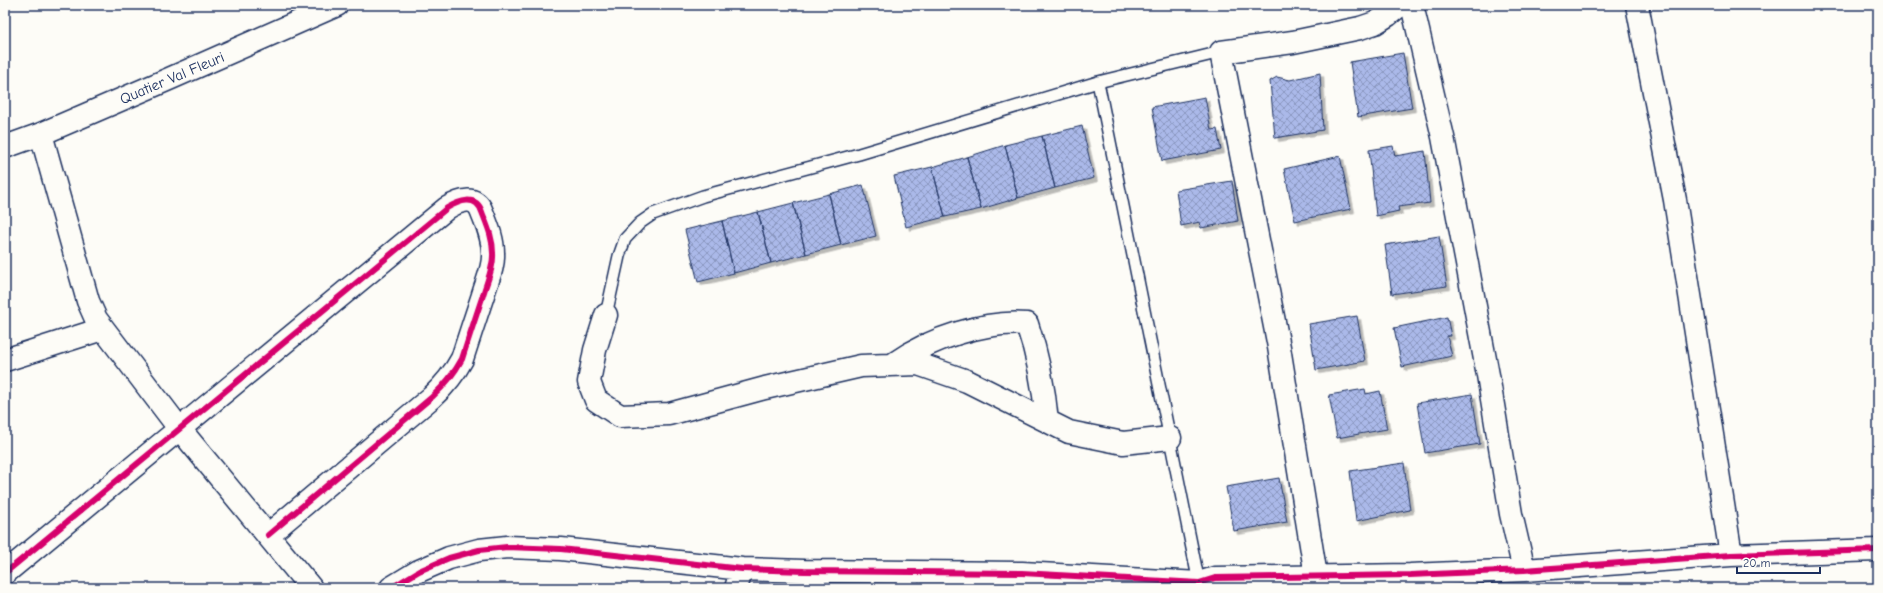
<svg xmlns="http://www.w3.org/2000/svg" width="1883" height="593" font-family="'Comic Neue',sans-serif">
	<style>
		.building { fill: url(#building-cross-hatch); stroke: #1b2f5e; filter: url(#shadow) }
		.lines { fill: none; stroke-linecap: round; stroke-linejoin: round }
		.lane-casing { stroke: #1b2f5e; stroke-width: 14 }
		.street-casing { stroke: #1b2f5e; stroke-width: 25 }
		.lane { stroke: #fdfcf7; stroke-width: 11 }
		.street { stroke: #fdfcf7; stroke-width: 22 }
		.cycleway-casing { stroke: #fdfcf7; stroke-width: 8 }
		.cycleway { stroke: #d6006c; stroke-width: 6 }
		.labels { text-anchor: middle; stroke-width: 3; stroke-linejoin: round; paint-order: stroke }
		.street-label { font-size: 15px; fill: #1b2f5e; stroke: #fdfcf7 }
	</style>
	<defs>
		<pattern id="building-cross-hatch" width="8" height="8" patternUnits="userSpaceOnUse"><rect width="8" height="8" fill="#abb9e9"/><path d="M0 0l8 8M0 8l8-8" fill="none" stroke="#8a97c0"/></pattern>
		<filter id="shadow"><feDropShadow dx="3.5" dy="3.5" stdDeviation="0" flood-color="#0004"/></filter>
	</defs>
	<rect width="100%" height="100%" fill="#fdfcf7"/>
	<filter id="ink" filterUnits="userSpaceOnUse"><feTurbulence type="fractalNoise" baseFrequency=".025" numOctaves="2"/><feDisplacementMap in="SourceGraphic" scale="8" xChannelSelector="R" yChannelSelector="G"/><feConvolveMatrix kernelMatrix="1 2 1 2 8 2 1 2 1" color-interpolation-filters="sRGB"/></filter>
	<g filter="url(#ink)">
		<path class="building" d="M 1403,53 L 1412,108 L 1358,117 L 1350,62 Z
			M 1320,73 L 1323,130 L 1275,138 L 1270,81 L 1277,77 L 1290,80 Z
			M 1205,97 L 1211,130 L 1217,129 L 1221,150 L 1162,161 L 1152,107 Z
			M 1082,126 L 1094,178 L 1055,188 L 1042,136 Z
			M 1042,136 L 1055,188 L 1018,198 L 1005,145 Z
			M 1005,145 L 1018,198 L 981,209 L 967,157 Z
			M 1393,146 L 1395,156 L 1425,151 L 1430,203 L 1398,207 L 1399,211 L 1376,216 L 1369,150 Z
			M 1340,156 L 1351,209 L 1295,221 L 1284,169 Z
			M 967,157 L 981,209 L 945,217 L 932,167 Z
			M 932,167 L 945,217 L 906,227 L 894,176 Z
			M 1232,181 L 1238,221 L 1201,228 L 1200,222 L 1181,226 L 1176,190 Z
			M 863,185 L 876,236 L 841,245 L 829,194 Z
			M 829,194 L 841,245 L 806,254 L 793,203 Z
			M 793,203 L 806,254 L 771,263 L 758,212 Z
			M 758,212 L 771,263 L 734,273 L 722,221 Z
			M 722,221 L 734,273 L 698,282 L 685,230 Z
			M 1439,236 L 1447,286 L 1392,294 L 1385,245 Z
			M 1357,316 L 1365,361 L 1316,370 L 1309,324 Z
			M 1447,317 L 1451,336 L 1447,336 L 1452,356 L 1402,367 L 1394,328 Z
			M 1365,389 L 1366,394 L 1380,391 L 1387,429 L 1337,438 L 1329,395 Z
			M 1472,394 L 1480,444 L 1425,453 L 1417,403 Z
			M 1404,463 L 1410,510 L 1356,521 L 1350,471 Z
			M 1279,478 L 1287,522 L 1234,531 L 1226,487 Z"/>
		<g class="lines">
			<g class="lane-casing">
				<path id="lane" d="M 1098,82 L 1199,583
					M 606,315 L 619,256 L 625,239 L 640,223 L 653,214 L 703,196 L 859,154 L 1098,82 L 1221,52"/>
			</g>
			<g class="street-casing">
				<path id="street" d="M 1412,5 L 1443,137 L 1488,375 L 1511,514 L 1524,570
					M 1637,5 L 1675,200 L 1731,555
					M 41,134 L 88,301 L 96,319 L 179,428 L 311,588
					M 5,147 L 41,134 L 169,79 L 337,5
					M 606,315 L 595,350 L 589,382 L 596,400 L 620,416 L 669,414 L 765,388 L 861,366 L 918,364 L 967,381 L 1069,432 L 1123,443 L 1170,438
					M 5,360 L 102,329
					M 895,363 C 929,339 986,320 1027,324 C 1038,356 1044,388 1047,421
					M 5,573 L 447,208 C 459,201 476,194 482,212 C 487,225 493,238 493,253 C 494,267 487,281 483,295 C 476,316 469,337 462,359 C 454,374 445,385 432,397 L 268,535
					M 1316,576 L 1279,347 L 1221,52 L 1293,42 L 1360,28 L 1375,23 L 1388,15 L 1400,5
					M 391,588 L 419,571 L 449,558 L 479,550 L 507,547 L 561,549 L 742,569 L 804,571 L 1022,573 L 1199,583 L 1215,578 L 1410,575 L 1524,570 L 1731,555 L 1878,550
					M 736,588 L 742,569"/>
			</g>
			<use href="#lane" class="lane"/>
			<use href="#street" class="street"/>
			<g class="cycleway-casing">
				<path id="cycleway" d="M 5,573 L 447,208 C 459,201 476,194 482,212 C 487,225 493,238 493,253 C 494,267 487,281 483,295 C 476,316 469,337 462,359 C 454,374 445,385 432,397 L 268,535
					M 391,588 L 419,571 L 449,558 L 479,550 L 507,547 L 561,549 L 742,569 L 804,571 L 1022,573 L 1199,583 L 1215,578 L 1410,575 L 1524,570 L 1731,555 L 1878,550"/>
			</g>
			<use href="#cycleway" class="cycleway"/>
		</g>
	</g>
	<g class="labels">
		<g class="street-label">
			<text transform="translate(172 78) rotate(-23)" y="5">Quatier Val Fleuri</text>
		</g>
	</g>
	<rect width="1883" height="593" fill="none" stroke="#fdfcf7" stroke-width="20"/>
	<rect x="10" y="10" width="1863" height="573" fill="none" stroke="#1b2f5e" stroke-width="1.5" filter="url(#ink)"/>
	<path d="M1737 567v6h83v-6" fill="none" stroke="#1b2f5e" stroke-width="2"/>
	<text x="1743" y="567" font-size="12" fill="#1b2f5e" stroke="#fdfcf7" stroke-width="3" paint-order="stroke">20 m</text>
</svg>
